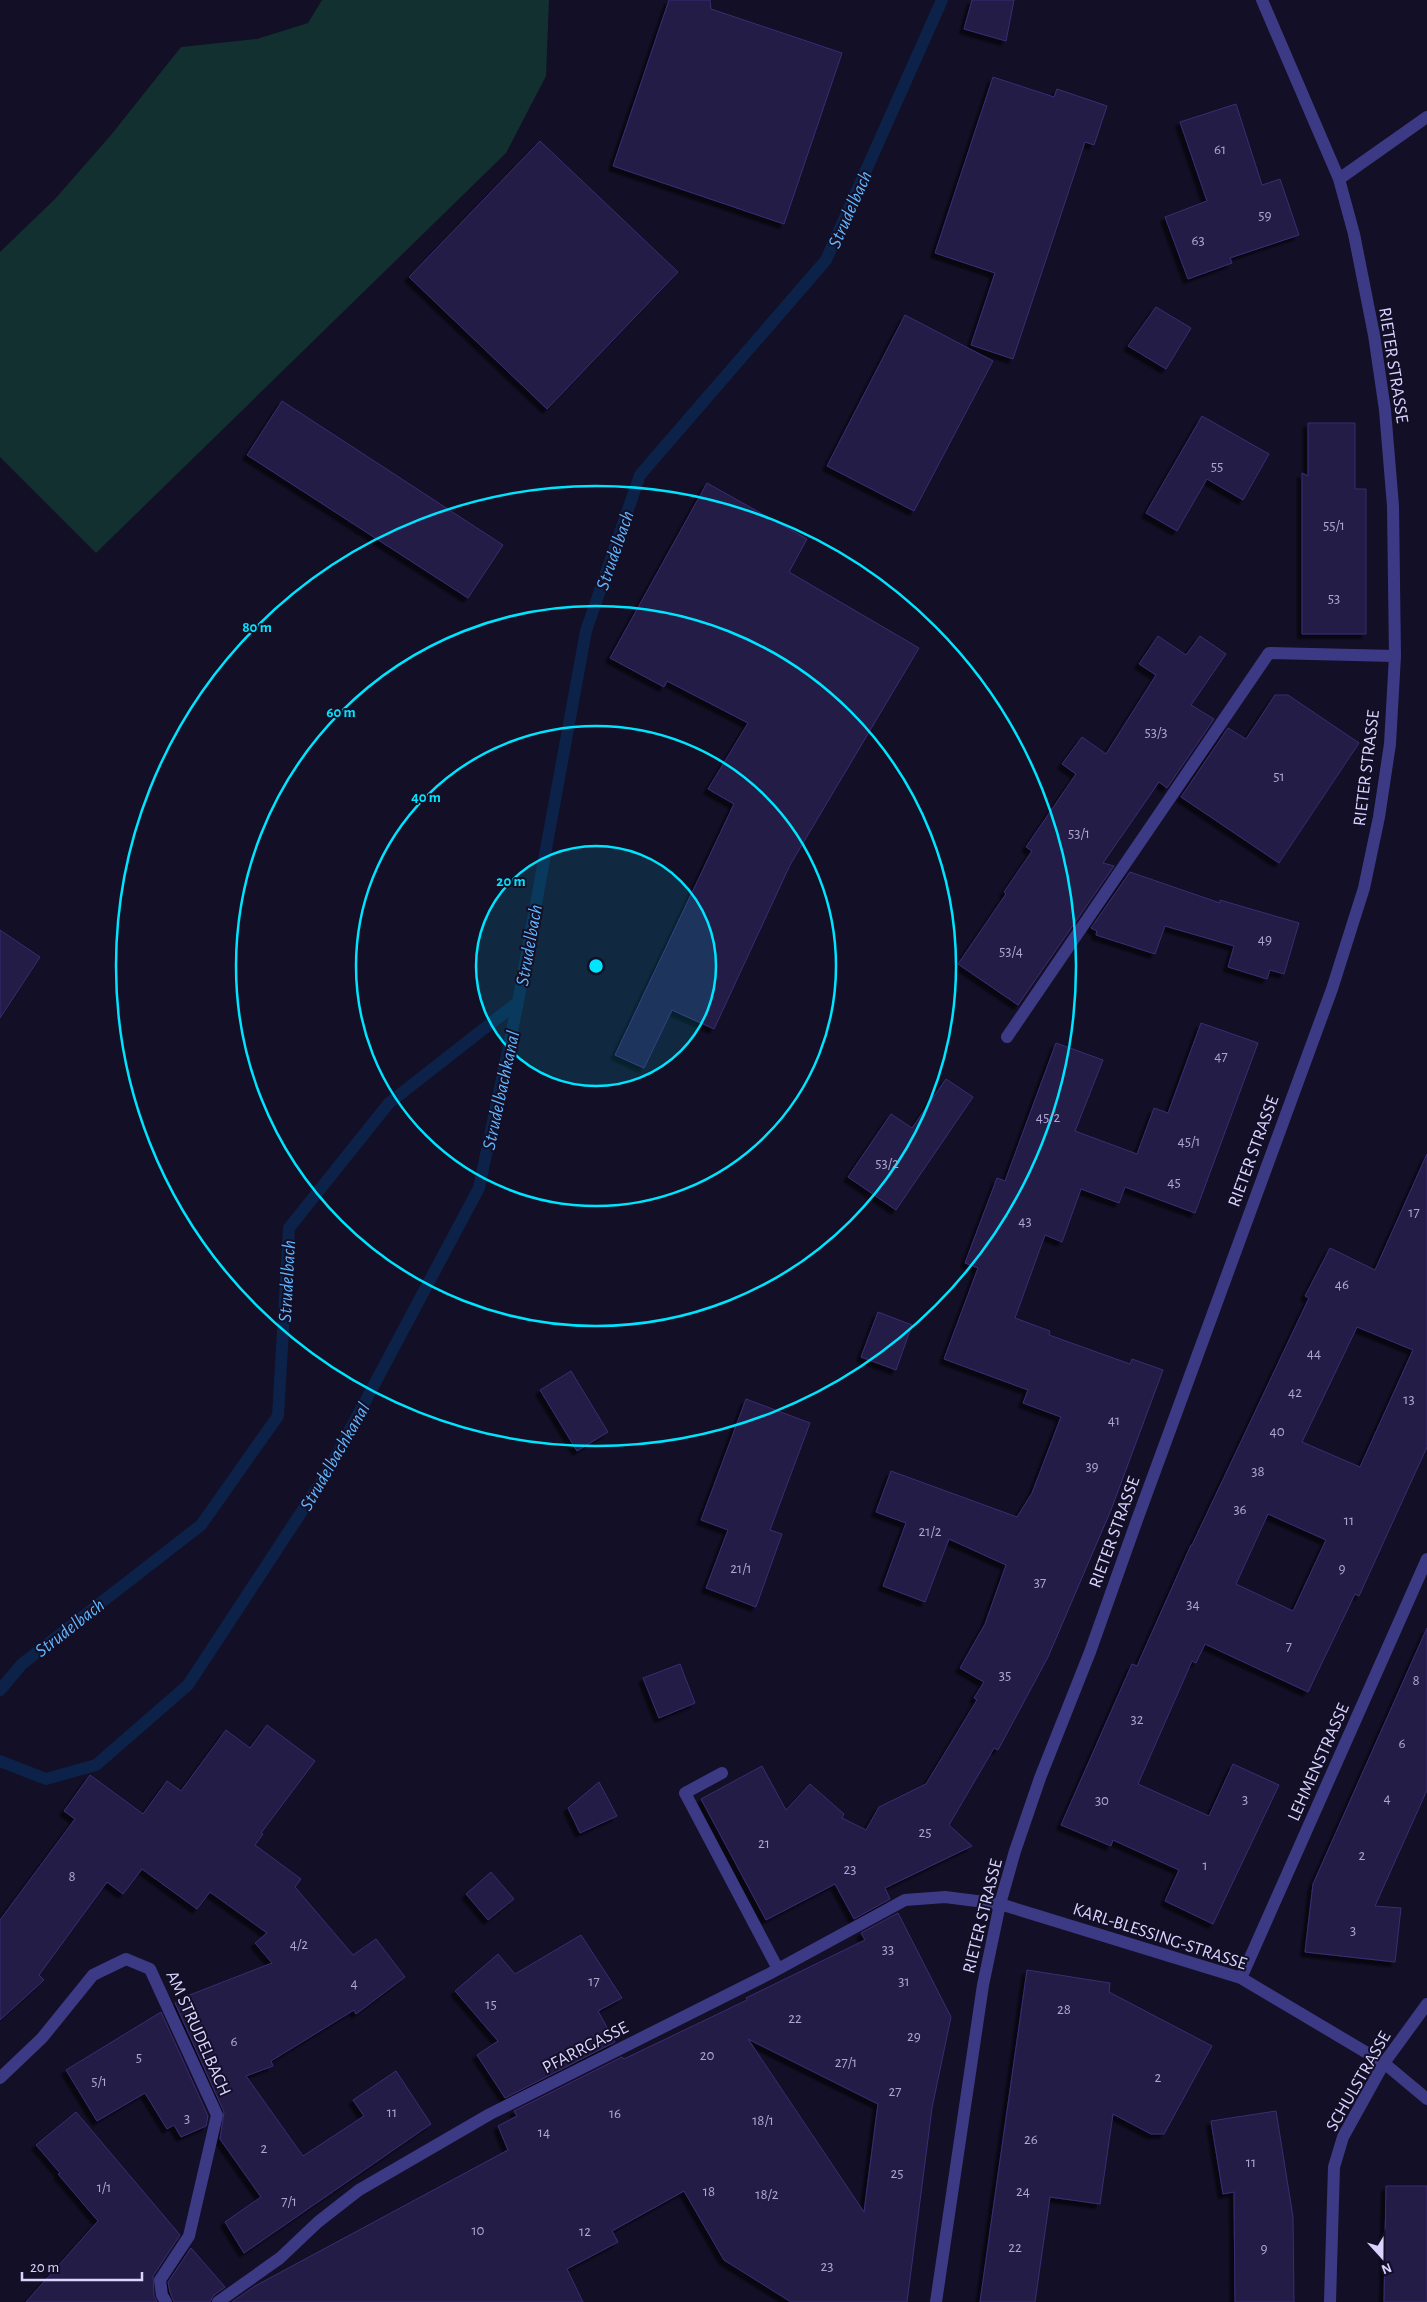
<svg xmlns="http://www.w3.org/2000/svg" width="1427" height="2302" font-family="'Alegreya Sans',sans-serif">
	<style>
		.green { fill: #12302f }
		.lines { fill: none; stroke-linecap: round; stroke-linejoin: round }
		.stream { stroke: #0c2248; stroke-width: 12 }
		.building { fill: #241b47; stroke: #3b2d73; fill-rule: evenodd; filter: url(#shadow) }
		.minor { stroke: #3d3a85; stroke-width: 12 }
		.ring { fill: none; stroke: #00e5ff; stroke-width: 2.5 }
		.labels { text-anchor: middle; stroke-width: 4; stroke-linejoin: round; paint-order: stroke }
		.number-label { font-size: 15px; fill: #aca6d1 }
		.street-label { font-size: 18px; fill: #d9d4ff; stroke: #130f26 }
		.water-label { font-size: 19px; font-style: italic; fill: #62b6ff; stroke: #130f26 }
		.centre { fill: #00e5ff; stroke: #130f26; stroke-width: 2.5 }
		.ring-label { font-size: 15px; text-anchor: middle; font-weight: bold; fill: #00e5ff; stroke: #130f26; stroke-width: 4; stroke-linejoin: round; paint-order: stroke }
	</style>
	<defs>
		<filter id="shadow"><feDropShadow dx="-4.5" dy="4.5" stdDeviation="1" flood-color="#0009"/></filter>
	</defs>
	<rect width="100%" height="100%" fill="#130f26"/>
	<path class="green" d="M 322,0 L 549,0 L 546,76 L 506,153 L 96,553 L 0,457 L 0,252 L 55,199 L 111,135 L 181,47 L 257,39 L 308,23 Z"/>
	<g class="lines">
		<path class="stream" d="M 0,1690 L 22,1664 L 201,1525 L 278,1416 L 289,1228 L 389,1103 L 518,1002
			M 0,1761 L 46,1779 L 96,1765 L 188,1685 L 327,1473 L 479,1188 L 518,1002 L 586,631 L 640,475 L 826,260 L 942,0"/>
	</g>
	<path class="building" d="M 669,0 L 710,0 L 711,9 L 842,53 L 784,224 L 613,166 Z
		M 972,0 L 1014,0 L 1006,41 L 964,29 Z
		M 993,77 L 1054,97 L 1057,89 L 1107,106 L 1094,145 L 1085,142 L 1013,359 L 971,345 L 995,273 L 935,253 Z
		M 1236,104 L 1262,185 L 1280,179 L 1299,235 L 1230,258 L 1232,263 L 1188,279 L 1165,217 L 1207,201 L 1180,122 Z
		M 540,141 L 678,272 L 547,409 L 409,277 Z
		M 1156,307 L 1191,328 L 1166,369 L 1128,346 Z
		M 905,315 L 993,361 L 914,511 L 827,466 Z
		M 282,401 L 503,545 L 468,598 L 247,455 Z
		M 1202,416 L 1269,454 L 1243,500 L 1207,479 L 1177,531 L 1146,513 Z
		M 1308,423 L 1355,423 L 1355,489 L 1366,489 L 1366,634 L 1302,634 L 1302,473 L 1308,476 Z
		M 707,483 L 807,539 L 789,572 L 919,648 L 790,865 L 714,1029 L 672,1010 L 644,1068 L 615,1055 L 734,804 L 708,789 L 748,723 L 667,681 L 664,687 L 610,658 Z
		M 1158,636 L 1186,655 L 1200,636 L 1226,654 L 1191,705 L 1214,719 L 1167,788 L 1159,782 L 1103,863 L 1114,866 L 1018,1005 L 958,964 L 1006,894 L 1004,892 L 1032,851 L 1026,847 L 1076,774 L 1062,764 L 1082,737 L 1106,754 L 1156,675 L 1139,664 Z
		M 1275,695 L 1288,695 L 1359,743 L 1279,863 L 1181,797 L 1228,728 L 1246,739 Z
		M 1130,872 L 1220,903 L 1220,900 L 1299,923 L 1284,974 L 1270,970 L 1267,979 L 1228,967 L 1234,946 L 1165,926 L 1155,954 L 1096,935 L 1097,931 L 1091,928 Z
		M 0,930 L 40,957 L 0,1018 Z
		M 1201,1023 L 1258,1043 L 1195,1213 L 1125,1187 L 1119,1203 L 1081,1189 L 1062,1242 L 1045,1235 L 1015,1318 L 1050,1331 L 1049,1335 L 1130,1364 L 1132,1359 L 1163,1370 L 1111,1510 L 1048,1657 L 998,1750 L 994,1748 L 949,1825 L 972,1846 L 885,1888 L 890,1899 L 854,1919 L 835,1884 L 766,1920 L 701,1799 L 762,1766 L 786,1810 L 810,1784 L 844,1814 L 842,1818 L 866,1830 L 879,1807 L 926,1784 L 977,1700 L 974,1698 L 984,1682 L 960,1668 L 985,1624 L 1006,1565 L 949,1539 L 925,1602 L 883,1586 L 906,1523 L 876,1512 L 891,1471 L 1017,1517 L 1032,1493 L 1061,1417 L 1023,1403 L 1028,1390 L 944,1359 L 978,1268 L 965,1263 L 997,1178 L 1005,1181 L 1056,1043 L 1103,1060 L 1075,1131 L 1137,1154 L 1154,1108 L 1168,1113 Z
		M 946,1079 L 973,1097 L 896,1210 L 848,1177 L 891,1114 L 912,1128 Z
		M 1427,1154 L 1427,1447 L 1400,1506 L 1359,1596 L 1355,1594 L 1308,1692 L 1205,1644 L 1196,1663 L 1192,1661 L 1138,1784 L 1209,1816 L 1233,1764 L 1279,1785 L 1213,1924 L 1165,1901 L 1179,1870 L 1113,1840 L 1111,1846 L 1061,1825 L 1132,1664 L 1137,1666 L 1191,1545 L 1192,1545 L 1309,1298 L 1305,1296 L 1330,1248 L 1375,1270 ZM 1357,1327 L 1413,1350 L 1360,1467 L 1302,1442 ZM 1268,1514 L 1326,1540 L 1293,1611 L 1236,1584 Z
		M 878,1312 L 912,1325 L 896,1370 L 861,1357 Z
		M 571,1371 L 608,1432 L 577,1451 L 540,1390 Z
		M 746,1399 L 810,1423 L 770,1530 L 782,1534 L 756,1607 L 706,1588 L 728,1530 L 701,1520 Z
		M 1427,1628 L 1427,1790 L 1375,1906 L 1401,1908 L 1395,1962 L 1305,1952 L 1313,1884 Z
		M 680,1664 L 695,1703 L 659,1718 L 643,1678 Z
		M 267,1725 L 315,1761 L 261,1833 L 263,1834 L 255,1845 L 301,1879 L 295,1887 L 353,1955 L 376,1939 L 405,1977 L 356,2014 L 354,2010 L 271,2061 L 273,2066 L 246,2076 L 303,2156 L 364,2116 L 353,2100 L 396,2071 L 431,2124 L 244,2253 L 225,2222 L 261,2197 L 220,2139 L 224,2112 L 175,2003 L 187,1996 L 272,1963 L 255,1943 L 267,1933 L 210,1892 L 197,1909 L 142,1869 L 123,1894 L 107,1882 L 39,1975 L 44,1980 L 0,2020 L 0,1920 L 75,1819 L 64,1811 L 90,1775 L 143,1814 L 167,1781 L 181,1791 L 226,1730 L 250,1748 Z
		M 599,1782 L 617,1816 L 580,1833 L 568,1808 Z
		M 491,1872 L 514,1899 L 488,1920 L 466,1894 Z
		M 898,1913 L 951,2017 L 932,2108 L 907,2302 L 791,2302 L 724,2260 L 684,2191 L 612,2231 L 618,2242 L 567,2269 L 583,2302 L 232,2302 L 255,2286 L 508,2150 L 498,2126 L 517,2116 L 514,2111 L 622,2057 L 624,2059 L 747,2000 L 746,1998 L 865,1940 L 861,1933 ZM 748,2039 L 878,2104 L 864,2212 Z
		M 581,1935 L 622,1998 L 598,2011 L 615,2042 L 505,2098 L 477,2055 L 498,2041 L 455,1991 L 498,1954 L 515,1974 Z
		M 1027,1970 L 1110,1983 L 1109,1992 L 1212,2046 L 1164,2134 L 1151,2134 L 1113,2114 L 1100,2204 L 1050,2197 L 1035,2302 L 980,2302 Z
		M 161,2012 L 208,2116 L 206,2126 L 181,2137 L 174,2125 L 167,2129 L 145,2093 L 97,2121 L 66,2070 Z
		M 1276,2111 L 1293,2217 L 1294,2302 L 1235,2302 L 1234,2192 L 1223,2194 L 1211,2121 Z
		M 76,2112 L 180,2235 L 153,2276 L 154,2296 L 157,2302 L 26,2302 L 98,2221 L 58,2174 L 60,2173 L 36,2145 Z
		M 1386,2186 L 1427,2186 L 1427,2302 L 1384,2302 Z
		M 191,2248 L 225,2287 L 213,2296 L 210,2302 L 174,2302 L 170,2292 L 168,2282 Z"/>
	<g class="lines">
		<path class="minor" d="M 1339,179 L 1427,117
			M 1007,1037 L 1269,653 L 1395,656
			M 722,1773 L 685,1793 L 778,1969
			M 1241,1978 L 1427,1559
			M 0,2078 L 42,2038 L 93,1975 L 126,1959 L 150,1969 L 217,2115 L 189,2236 L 160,2280 L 162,2295 L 166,2302
			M 218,2302 L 280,2258 L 318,2222 L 359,2190 L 490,2114 L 769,1974 L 905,1900 L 945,1897 L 1000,1904 L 1241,1978 L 1384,2063 L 1427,2099
			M 936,2302 L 983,1985 L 1000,1904 L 1015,1851 L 1040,1778 L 1090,1652 L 1137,1520 L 1332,989 L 1364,888 L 1379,817 L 1390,744 L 1395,656 L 1393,506 L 1385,410 L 1374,335 L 1354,234 L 1339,179 L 1262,0
			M 1330,2302 L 1334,2167 L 1343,2137 L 1384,2063 L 1427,2004"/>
	</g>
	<circle cx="596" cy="966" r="120" fill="#00e5ff" fill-opacity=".12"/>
	<g class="ring">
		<circle cx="596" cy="966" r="120"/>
		<circle cx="596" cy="966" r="240"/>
		<circle cx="596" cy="966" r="360"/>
		<circle cx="596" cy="966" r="480"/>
	</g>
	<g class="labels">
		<g class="number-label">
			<text x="1220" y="154">61</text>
			<text x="1265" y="220">59</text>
			<text x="1198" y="245">63</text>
			<text x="1217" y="471">55</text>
			<text x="1334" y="530">55/1</text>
			<text x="1334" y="603">53</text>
			<text x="1156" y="737">53/3</text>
			<text x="1279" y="781">51</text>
			<text x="1079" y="838">53/1</text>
			<text x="1265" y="944">49</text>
			<text x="1011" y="956">53/4</text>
			<text x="1221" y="1061">47</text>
			<text x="1048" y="1122">45/2</text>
			<text x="1189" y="1146">45/1</text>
			<text x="887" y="1168">53/2</text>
			<text x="1174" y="1187">45</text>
			<text x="1414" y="1217">17</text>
			<text x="1025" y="1226">43</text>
			<text x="1342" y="1289">46</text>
			<text x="1314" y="1358">44</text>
			<text x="1295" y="1397">42</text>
			<text x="1409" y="1404">13</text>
			<text x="1114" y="1425">41</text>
			<text x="1277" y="1436">40</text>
			<text x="1092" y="1471">39</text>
			<text x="1258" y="1476">38</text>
			<text x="1240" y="1514">36</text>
			<text x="1349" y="1525">11</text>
			<text x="930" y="1536">21/2</text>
			<text x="741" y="1573">21/1</text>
			<text x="1342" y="1573">9</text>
			<text x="1040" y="1587">37</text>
			<text x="1193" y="1609">34</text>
			<text x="1289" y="1651">7</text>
			<text x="1005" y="1680">35</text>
			<text x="1416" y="1685">8</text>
			<text x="1137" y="1724">32</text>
			<text x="1402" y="1748">6</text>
			<text x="1387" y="1803">4</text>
			<text x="1245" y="1804">3</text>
			<text x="1102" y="1805">30</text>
			<text x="925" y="1837">25</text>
			<text x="764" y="1848">21</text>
			<text x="1362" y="1860">2</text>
			<text x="1205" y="1870">1</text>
			<text x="850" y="1874">23</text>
			<text x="72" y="1881">8</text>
			<text x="1353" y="1935">3</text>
			<text x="299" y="1949">4/2</text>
			<text x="888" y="1954">33</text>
			<text x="594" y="1986">17</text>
			<text x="904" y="1986">31</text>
			<text x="354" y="1988">4</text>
			<text x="491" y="2009">15</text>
			<text x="1064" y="2014">28</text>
			<text x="795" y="2023">22</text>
			<text x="914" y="2041">29</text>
			<text x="234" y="2046">6</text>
			<text x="707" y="2060">20</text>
			<text x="139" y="2062">5</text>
			<text x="846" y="2067">27/1</text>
			<text x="1158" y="2082">2</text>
			<text x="99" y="2086">5/1</text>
			<text x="895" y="2096">27</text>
			<text x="392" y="2117">11</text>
			<text x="615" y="2118">16</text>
			<text x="187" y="2123">3</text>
			<text x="763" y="2125">18/1</text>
			<text x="544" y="2137">14</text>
			<text x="1031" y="2144">26</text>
			<text x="264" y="2153">2</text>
			<text x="1251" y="2167">11</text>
			<text x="897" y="2178">25</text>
			<text x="104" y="2192">1/1</text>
			<text x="709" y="2196">18</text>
			<text x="1023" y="2196">24</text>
			<text x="767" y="2199">18/2</text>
			<text x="289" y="2206">7/1</text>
			<text x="478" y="2235">10</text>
			<text x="585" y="2236">12</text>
			<text x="1015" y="2252">22</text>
			<text x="1264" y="2253">9</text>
			<text x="827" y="2271">23</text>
		</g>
		<g class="street-label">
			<text transform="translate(1394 365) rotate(81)" y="6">RIETER STRASSE</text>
			<text transform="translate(1366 768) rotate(-83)" y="6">RIETER STRASSE</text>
			<text transform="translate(1253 1151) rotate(-70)" y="6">RIETER STRASSE</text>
			<text transform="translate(1114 1532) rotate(-70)" y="6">RIETER STRASSE</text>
			<text transform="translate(1318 1762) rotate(-66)" y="6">LEHMENSTRASSE</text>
			<text transform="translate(982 1916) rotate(-76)" y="6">RIETER STRASSE</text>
			<text transform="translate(1160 1936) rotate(18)" y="6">KARL-BLESSING-STRASSE</text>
			<text transform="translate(199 2033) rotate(66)" y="6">AM STRUDELBACH</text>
			<text transform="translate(585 2047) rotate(-27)" y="6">PFARRGASSE</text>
			<text transform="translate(1358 2081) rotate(-60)" y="6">SCHULSTRASSE</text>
		</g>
		<g class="water-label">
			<text transform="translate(849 209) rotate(-66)" y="7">Strudelbach</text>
			<text transform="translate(614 550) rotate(-71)" y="7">Strudelbach</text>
			<text transform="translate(528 945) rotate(-80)" y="7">Strudelbach</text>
			<text transform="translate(500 1090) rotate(-78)" y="7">Strudelbachkanal</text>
			<text transform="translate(286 1281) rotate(-87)" y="7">Strudelbach</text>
			<text transform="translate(334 1456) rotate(-60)" y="7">Strudelbachkanal</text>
			<text transform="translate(69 1627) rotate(-38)" y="7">Strudelbach</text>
		</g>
	</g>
	<circle cx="596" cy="966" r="8" class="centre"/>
	<g class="ring-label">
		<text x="257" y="632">80 m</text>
		<text x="341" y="717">60 m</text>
		<text x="426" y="802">40 m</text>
		<text x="511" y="886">20 m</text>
	</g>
	<g transform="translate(1382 2257) rotate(159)" stroke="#130f26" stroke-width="4" paint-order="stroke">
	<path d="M0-4L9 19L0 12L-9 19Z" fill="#d9d4ff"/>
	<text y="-8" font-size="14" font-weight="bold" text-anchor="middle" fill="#d9d4ff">N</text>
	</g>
	<path d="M22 2272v8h120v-8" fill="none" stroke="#d9d4ff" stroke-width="2.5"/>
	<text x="30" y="2272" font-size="15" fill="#d9d4ff" stroke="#130f26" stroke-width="4" paint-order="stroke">20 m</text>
</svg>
